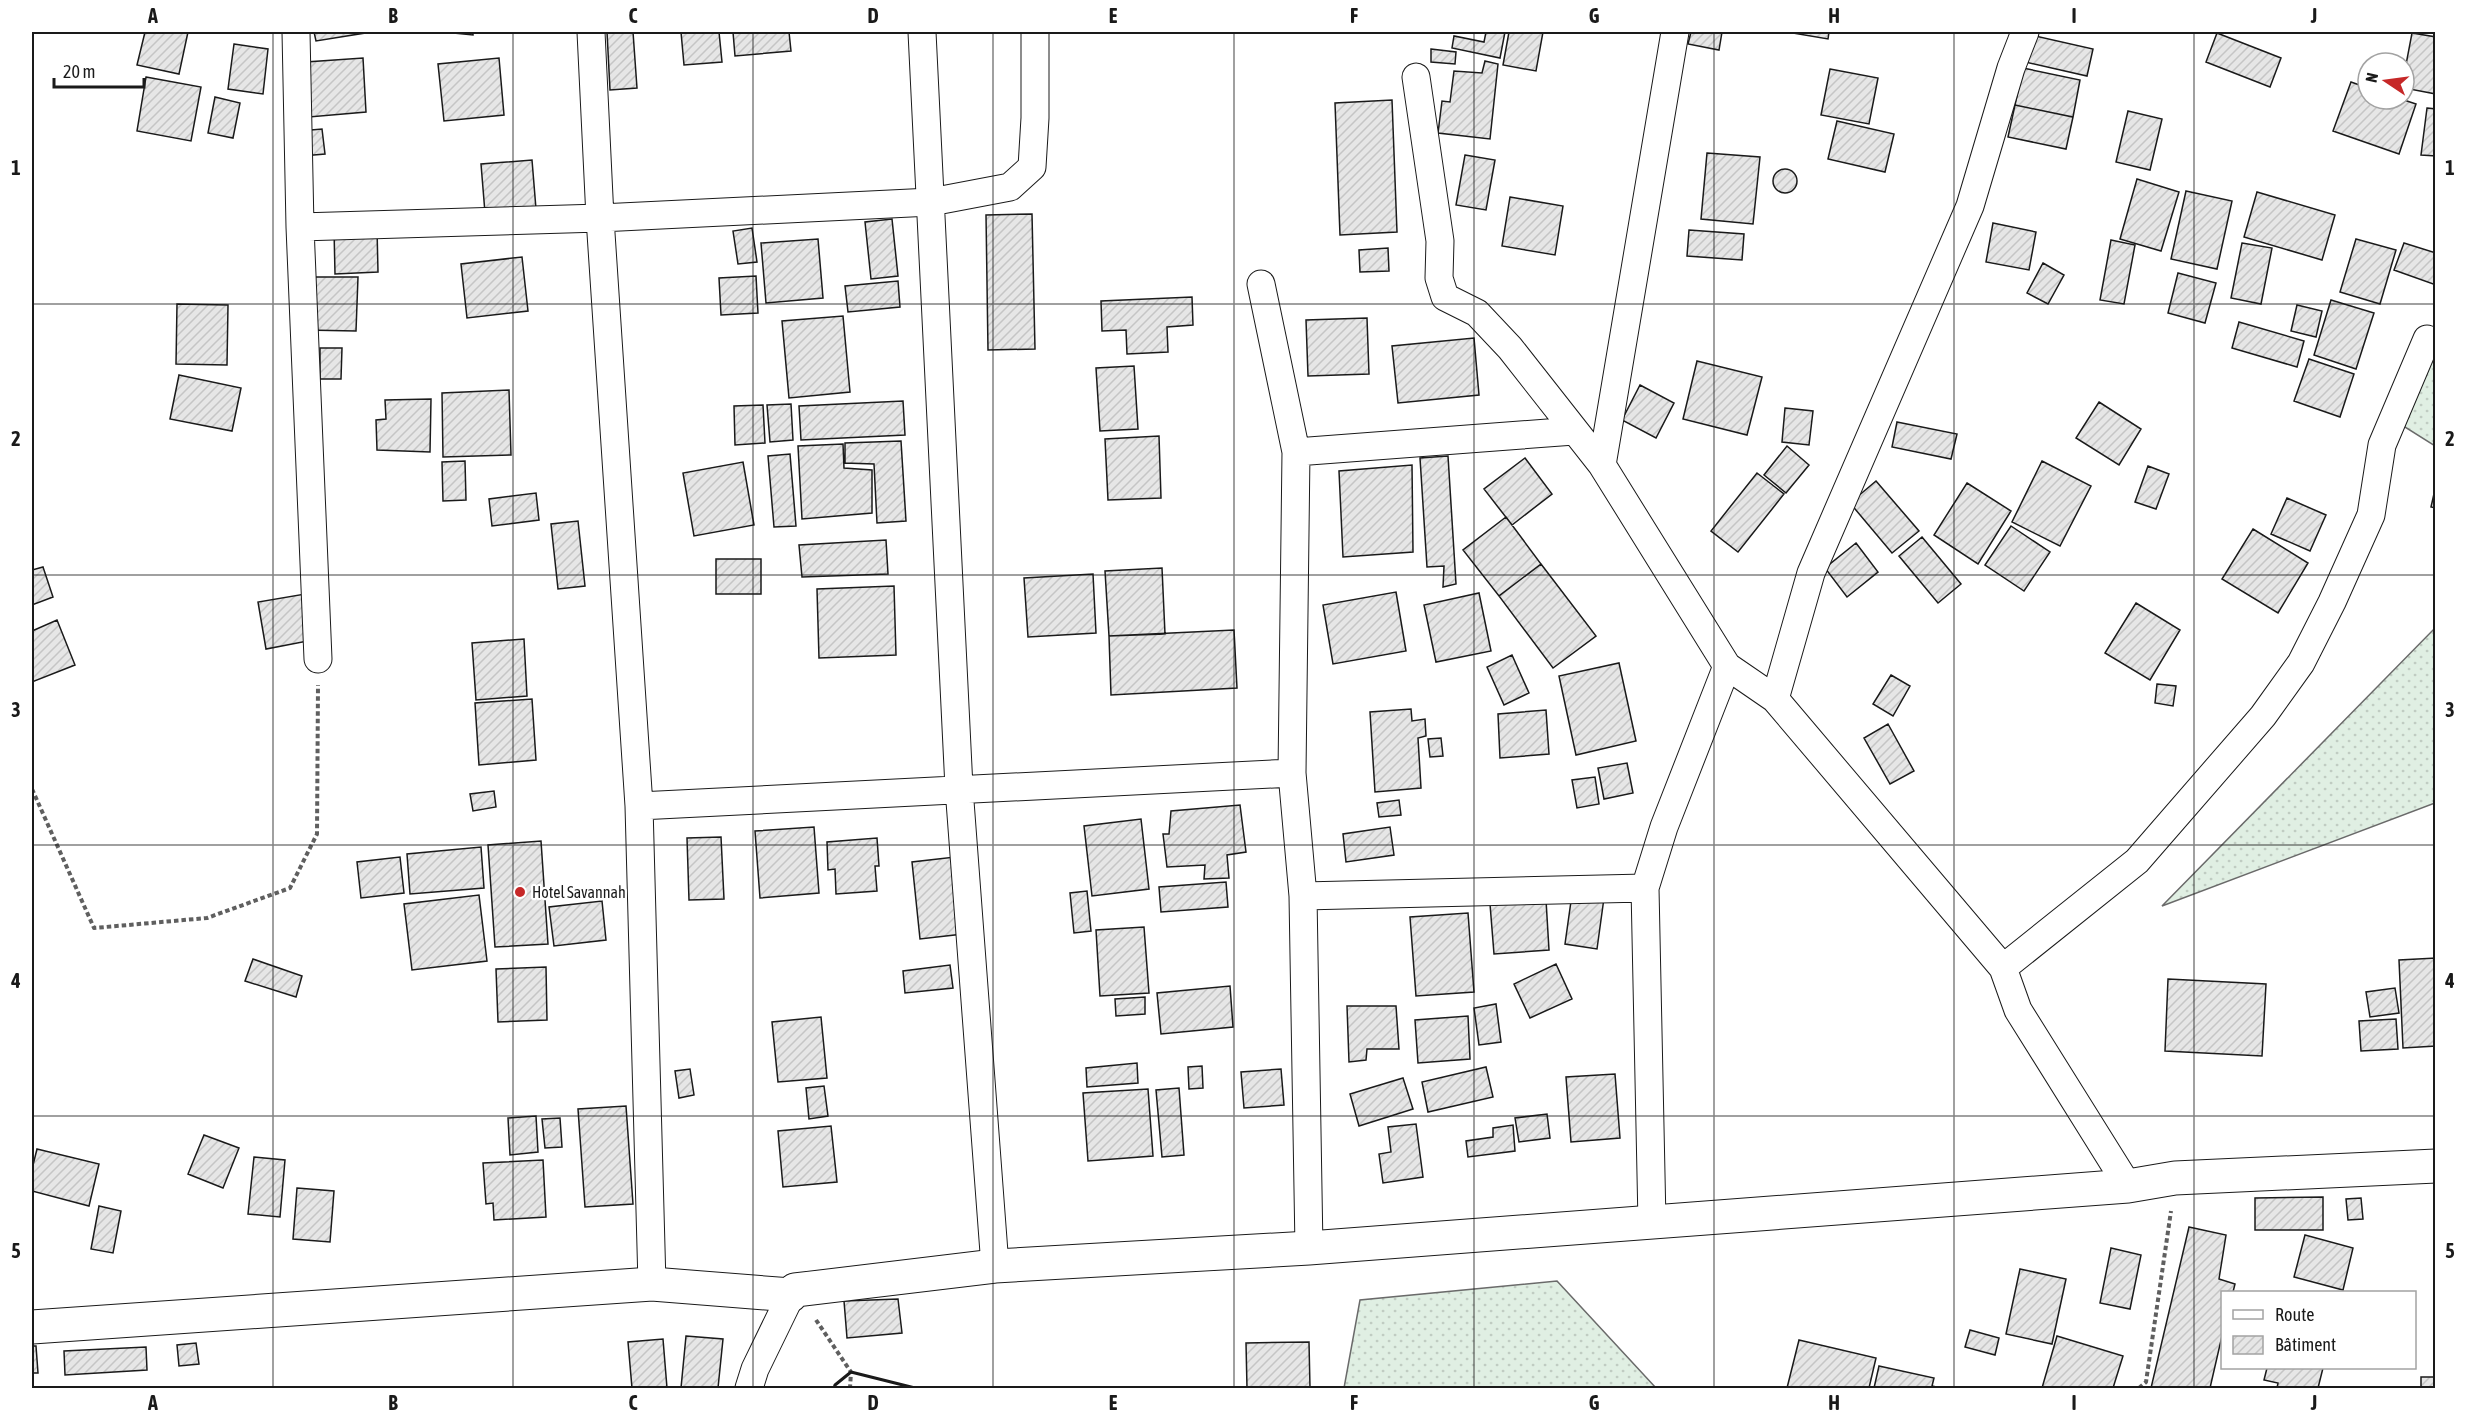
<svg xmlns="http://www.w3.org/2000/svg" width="2467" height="1420" font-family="'Asap Condensed',sans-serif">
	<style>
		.grass { fill: url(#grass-dots); stroke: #6a6a6a; stroke-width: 1.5 }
		.building { fill: url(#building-hatch); stroke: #1a1a1a; stroke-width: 1.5 }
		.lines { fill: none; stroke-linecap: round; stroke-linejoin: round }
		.street-casing { stroke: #1a1a1a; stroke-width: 29 }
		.highway-casing { stroke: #1a1a1a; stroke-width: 35 }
		.path { stroke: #5f5f5f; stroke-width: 4; stroke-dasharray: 4.5 3; stroke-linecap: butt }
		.street { stroke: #fff; stroke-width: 27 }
		.highway { stroke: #fff; stroke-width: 33 }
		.wall { stroke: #1a1a1a; stroke-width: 3 }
		.grid { fill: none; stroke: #1a1a1a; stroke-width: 1.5; stroke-opacity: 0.55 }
		.poi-dot { fill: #c62828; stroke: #fff; stroke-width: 2 }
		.labels { text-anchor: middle; stroke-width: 4.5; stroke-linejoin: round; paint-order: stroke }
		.poi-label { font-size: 16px; fill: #1a1a1a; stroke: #fff; text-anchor: start }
		.neatline { fill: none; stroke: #1a1a1a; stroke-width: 2 }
		.grid-label { font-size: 20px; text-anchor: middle; font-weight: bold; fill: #1a1a1a }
	</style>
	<defs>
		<pattern id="grass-dots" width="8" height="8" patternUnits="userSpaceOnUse" patternTransform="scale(1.5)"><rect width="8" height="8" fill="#e0efe3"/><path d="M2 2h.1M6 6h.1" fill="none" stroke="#c0ccc2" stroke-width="1.8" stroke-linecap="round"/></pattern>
		<pattern id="building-hatch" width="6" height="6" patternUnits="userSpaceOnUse" patternTransform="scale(1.5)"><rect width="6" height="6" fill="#e6e6e6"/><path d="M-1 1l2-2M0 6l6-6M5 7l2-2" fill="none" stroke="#c5c5c5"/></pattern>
	</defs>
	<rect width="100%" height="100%" fill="#fff"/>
	<path class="grass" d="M 2435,356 L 2435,446 L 2389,417 Z
		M 2435,628 L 2435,803 L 2162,906 Z
		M 1557,1281 L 1656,1388 L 1344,1388 L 1360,1300 Z"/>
	<path class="building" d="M 145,32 L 188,32 L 179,74 L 137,65 Z
		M 314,32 L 365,32 L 365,33 L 316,41 Z
		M 443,32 L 473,32 L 473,35 Z
		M 607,32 L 633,32 L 637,88 L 610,90 Z
		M 681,32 L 719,32 L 722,62 L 684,65 Z
		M 733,32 L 789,32 L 791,51 L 735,56 Z
		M 1486,32 L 1505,32 L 1500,58 L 1452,48 L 1454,36 L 1484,42 Z
		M 1509,32 L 1543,32 L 1536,71 L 1503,65 Z
		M 1691,32 L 1722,32 L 1719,50 L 1688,44 Z
		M 1787,32 L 1829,32 L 1828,39 Z
		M 2217,33 L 2281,58 L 2270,87 L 2206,62 Z
		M 2412,33 L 2436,37 L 2436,94 L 2404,88 L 2404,75 Z
		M 2031,35 L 2093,49 L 2087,76 L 2025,62 Z
		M 234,44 L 268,49 L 263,94 L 228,89 Z
		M 1431,49 L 1456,52 L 1455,64 L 1431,62 Z
		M 363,58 L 366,112 L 309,117 L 306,62 Z
		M 499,58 L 504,115 L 444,121 L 438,64 Z
		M 1485,61 L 1498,64 L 1490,139 L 1438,133 L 1442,101 L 1450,102 L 1454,71 L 1482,73 Z
		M 2023,68 L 2080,80 L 2073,117 L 2015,105 Z
		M 1830,69 L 1878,78 L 1869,124 L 1821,115 Z
		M 146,77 L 201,87 L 191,141 L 137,131 Z
		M 2351,82 L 2368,88 L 2368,99 L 2401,99 L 2416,104 L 2399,154 L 2333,131 Z
		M 215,97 L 240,103 L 233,138 L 208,133 Z
		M 1392,100 L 1397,232 L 1340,235 L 1335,103 Z
		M 2015,105 L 2073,117 L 2066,149 L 2008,137 Z
		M 2427,108 L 2436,109 L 2436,156 L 2421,155 Z
		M 2128,111 L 2162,119 L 2150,170 L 2116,162 Z
		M 1837,121 L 1894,134 L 1885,172 L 1828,159 Z
		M 322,129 L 325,154 L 302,156 L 300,131 Z
		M 1707,153 L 1760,157 L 1753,224 L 1701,219 Z
		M 1465,155 L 1495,160 L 1486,210 L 1456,205 Z
		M 532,160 L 536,209 L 485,213 L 481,164 Z
		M1773 181a12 12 0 1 1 24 0a12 12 0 1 1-24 0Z
		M 2137,179 L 2179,192 L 2161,251 L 2120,239 Z
		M 2186,191 L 2232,201 L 2217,269 L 2171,259 Z
		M 2257,192 L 2335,215 L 2322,260 L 2244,237 Z
		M 1510,197 L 1563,206 L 1555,255 L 1502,246 Z
		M 1032,214 L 1035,349 L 988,350 L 986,215 Z
		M 892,219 L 898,276 L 871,279 L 865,222 Z
		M 1993,223 L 2036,232 L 2029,270 L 1986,262 Z
		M 377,228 L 378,272 L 335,274 L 334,229 Z
		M 752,228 L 757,262 L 738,264 L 733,231 Z
		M 1689,230 L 1744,234 L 1742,260 L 1687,256 Z
		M 818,239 L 823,298 L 766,303 L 761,243 Z
		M 2356,239 L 2396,250 L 2380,304 L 2340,292 Z
		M 2111,240 L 2135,245 L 2124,304 L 2100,300 Z
		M 2242,243 L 2272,248 L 2261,304 L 2231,298 Z
		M 2404,243 L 2436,253 L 2436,285 L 2394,270 Z
		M 1388,248 L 1389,271 L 1360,272 L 1359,250 Z
		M 522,257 L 528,311 L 467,318 L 461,264 Z
		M 2043,263 L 2064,275 L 2048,304 L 2027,293 Z
		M 2178,273 L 2216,283 L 2205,323 L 2168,313 Z
		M 756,276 L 758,313 L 721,315 L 719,278 Z
		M 306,277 L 358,277 L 356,331 L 305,330 Z
		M 898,281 L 900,307 L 848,312 L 845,286 Z
		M 1192,297 L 1193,325 L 1167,327 L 1168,352 L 1127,354 L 1126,330 L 1102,331 L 1101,301 Z
		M 2331,300 L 2374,313 L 2356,369 L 2314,355 Z
		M 177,304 L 228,305 L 227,365 L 176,364 Z
		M 2297,305 L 2322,311 L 2316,337 L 2291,331 Z
		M 843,316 L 850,392 L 789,398 L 782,321 Z
		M 1367,318 L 1369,374 L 1308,376 L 1306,320 Z
		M 2239,322 L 2304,341 L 2297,367 L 2232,348 Z
		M 1474,338 L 1479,395 L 1398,403 L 1392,346 Z
		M 320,348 L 342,348 L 341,379 L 320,379 Z
		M 2309,359 L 2354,374 L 2340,417 L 2294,401 Z
		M 1697,361 L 1762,377 L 1747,435 L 1683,419 Z
		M 1134,366 L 1138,429 L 1100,431 L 1096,368 Z
		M 179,375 L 241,388 L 232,431 L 170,419 Z
		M 1640,385 L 1674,403 L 1656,438 L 1622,420 Z
		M 509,390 L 511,455 L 443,457 L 442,393 Z
		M 431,399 L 430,452 L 377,450 L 376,420 L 386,419 L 385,400 Z
		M 903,401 L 905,435 L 801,440 L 799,406 Z
		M 2099,402 L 2141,429 L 2119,465 L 2076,438 Z
		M 791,404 L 793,440 L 770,442 L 767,405 Z
		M 763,405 L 765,443 L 735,445 L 734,406 Z
		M 1785,408 L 1813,411 L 1809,445 L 1782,442 Z
		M 1897,422 L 1957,434 L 1951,459 L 1892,447 Z
		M 1159,436 L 1161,498 L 1108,500 L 1105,439 Z
		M 901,441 L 906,521 L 877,523 L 874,464 L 845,463 L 845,443 Z
		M 843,444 L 844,468 L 872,470 L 872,513 L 802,519 L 798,446 Z
		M 1787,446 L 1809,465 L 1786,493 L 1764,475 Z
		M 790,454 L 796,526 L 774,527 L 768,456 Z
		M 1448,456 L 1456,584 L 1443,587 L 1444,566 L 1427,567 L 1420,458 Z
		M 1525,458 L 1552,494 L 1512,525 L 1484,489 Z
		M 465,461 L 466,500 L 443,501 L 442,462 Z
		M 2042,461 L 2091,486 L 2060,546 L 2012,522 Z
		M 743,462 L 754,525 L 694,536 L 683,473 Z
		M 1412,465 L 1413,552 L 1343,557 L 1339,471 Z
		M 2148,466 L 2169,474 L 2156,509 L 2135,502 Z
		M 1757,473 L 1784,494 L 1738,552 L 1711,531 Z
		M 1876,481 L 1919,531 L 1892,553 L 1850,503 Z
		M 1967,483 L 2011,511 L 1978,564 L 1934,535 Z
		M 2436,485 L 2436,508 L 2431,507 Z
		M 536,493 L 539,520 L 492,526 L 489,499 Z
		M 2287,498 L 2326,515 L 2310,551 L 2271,534 Z
		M 1506,517 L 1541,564 L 1499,596 L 1463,550 Z
		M 578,521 L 585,586 L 558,589 L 551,524 Z
		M 2011,526 L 2050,552 L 2024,591 L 1985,565 Z
		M 2253,529 L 2308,563 L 2278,613 L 2222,579 Z
		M 1922,537 L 1961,584 L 1938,603 L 1899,556 Z
		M 886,540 L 888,574 L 802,577 L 799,545 Z
		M 1856,543 L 1878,572 L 1847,597 L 1825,568 Z
		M 716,559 L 761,559 L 761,594 L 716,594 Z
		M 1541,564 L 1596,636 L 1553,668 L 1499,596 Z
		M 43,567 L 53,597 L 32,605 L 32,570 Z
		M 1162,568 L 1165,634 L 1109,636 L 1105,571 Z
		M 1093,574 L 1096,633 L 1028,637 L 1024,578 Z
		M 894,586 L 896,655 L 819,658 L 817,589 Z
		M 1396,592 L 1406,651 L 1333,664 L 1323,605 Z
		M 1479,593 L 1491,651 L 1436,662 L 1424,605 Z
		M 305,594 L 313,640 L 266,649 L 258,602 Z
		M 2136,603 L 2180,630 L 2150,680 L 2105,653 Z
		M 57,620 L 75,665 L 32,682 L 32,631 Z
		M 1234,630 L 1237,688 L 1111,695 L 1109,636 Z
		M 524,639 L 527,696 L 476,700 L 472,643 Z
		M 1512,655 L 1529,693 L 1504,705 L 1487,667 Z
		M 1619,663 L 1636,741 L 1576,755 L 1559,676 Z
		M 1891,675 L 1910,686 L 1893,716 L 1873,704 Z
		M 2157,684 L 2176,686 L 2173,706 L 2155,703 Z
		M 532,699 L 536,760 L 479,765 L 475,703 Z
		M 1411,709 L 1412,721 L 1425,719 L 1426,736 L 1418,738 L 1421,788 L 1375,792 L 1370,712 Z
		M 1546,710 L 1549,754 L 1500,758 L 1498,714 Z
		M 1888,724 L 1914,771 L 1890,784 L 1864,738 Z
		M 1441,738 L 1443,756 L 1430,757 L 1428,739 Z
		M 1627,763 L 1633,793 L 1604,799 L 1598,768 Z
		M 1595,777 L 1599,804 L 1577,808 L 1572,780 Z
		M 494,791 L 496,807 L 473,811 L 470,794 Z
		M 1399,800 L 1401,815 L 1379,817 L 1377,803 Z
		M 1240,805 L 1246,852 L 1227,855 L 1229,878 L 1204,879 L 1205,865 L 1167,867 L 1163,834 L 1169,834 L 1171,811 Z
		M 1141,819 L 1149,889 L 1092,896 L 1084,826 Z
		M 814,827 L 819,893 L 760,898 L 755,831 Z
		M 1390,827 L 1394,855 L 1346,862 L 1343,834 Z
		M 721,837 L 724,899 L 689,900 L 687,838 Z
		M 877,838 L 879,866 L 875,866 L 877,891 L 836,894 L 835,869 L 828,870 L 827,842 Z
		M 541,841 L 548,944 L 495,947 L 488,845 Z
		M 481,847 L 484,888 L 410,894 L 407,854 Z
		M 400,857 L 404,893 L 361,898 L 357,862 Z
		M 955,857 L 963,934 L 920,939 L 912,862 Z
		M 1226,882 L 1228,907 L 1161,912 L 1159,887 Z
		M 1087,891 L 1091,931 L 1074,933 L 1070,893 Z
		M 1572,894 L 1604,898 L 1597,949 L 1565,944 Z
		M 479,895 L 487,961 L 412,970 L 404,904 Z
		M 1546,900 L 1549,950 L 1494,954 L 1490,904 Z
		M 602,901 L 606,940 L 554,946 L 549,907 Z
		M 1468,913 L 1474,992 L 1416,996 L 1410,917 Z
		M 1144,927 L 1149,993 L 1100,996 L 1096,930 Z
		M 2436,958 L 2436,1046 L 2403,1048 L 2399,960 Z
		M 253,959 L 302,976 L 296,997 L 245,981 Z
		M 1556,964 L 1572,999 L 1530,1018 L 1514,984 Z
		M 950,965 L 953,988 L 905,993 L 903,971 Z
		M 546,967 L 547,1020 L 498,1022 L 496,969 Z
		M 2168,979 L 2266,984 L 2262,1056 L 2165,1051 Z
		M 1230,986 L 1233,1027 L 1161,1034 L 1157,993 Z
		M 2395,988 L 2399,1013 L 2370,1017 L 2366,992 Z
		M 1145,997 L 1145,1014 L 1116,1016 L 1115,999 Z
		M 1496,1004 L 1501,1042 L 1479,1045 L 1474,1008 Z
		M 1347,1006 L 1396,1006 L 1399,1049 L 1367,1049 L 1366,1060 L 1349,1062 Z
		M 1468,1016 L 1470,1059 L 1418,1063 L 1415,1020 Z
		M 821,1017 L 827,1078 L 778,1082 L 772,1022 Z
		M 2396,1019 L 2398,1049 L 2361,1051 L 2359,1021 Z
		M 1137,1063 L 1138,1083 L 1087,1087 L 1086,1068 Z
		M 1202,1066 L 1203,1088 L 1189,1089 L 1188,1067 Z
		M 1486,1067 L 1493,1097 L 1428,1112 L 1422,1082 Z
		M 690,1069 L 694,1095 L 679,1098 L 675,1071 Z
		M 1281,1069 L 1284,1105 L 1244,1108 L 1241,1072 Z
		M 1615,1074 L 1620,1138 L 1571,1142 L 1566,1077 Z
		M 1403,1078 L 1413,1109 L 1359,1126 L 1350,1094 Z
		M 824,1086 L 828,1116 L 809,1119 L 806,1088 Z
		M 1179,1088 L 1184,1155 L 1162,1157 L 1156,1090 Z
		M 1148,1089 L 1153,1156 L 1088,1161 L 1083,1093 Z
		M 626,1106 L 633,1204 L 585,1207 L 578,1109 Z
		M 1547,1114 L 1550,1138 L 1519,1142 L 1515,1118 Z
		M 536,1116 L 538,1152 L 510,1155 L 508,1118 Z
		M 560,1118 L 562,1147 L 545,1148 L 542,1119 Z
		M 1416,1124 L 1423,1177 L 1383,1183 L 1379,1154 L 1391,1152 L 1388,1127 Z
		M 1513,1125 L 1515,1151 L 1468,1157 L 1466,1141 L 1493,1137 L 1493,1128 Z
		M 831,1126 L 837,1182 L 783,1187 L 778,1131 Z
		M 204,1135 L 239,1148 L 223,1188 L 188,1174 Z
		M 37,1149 L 99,1164 L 89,1206 L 32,1191 L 32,1169 Z
		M 254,1157 L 285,1160 L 280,1217 L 248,1214 Z
		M 543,1160 L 546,1217 L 494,1220 L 493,1203 L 486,1204 L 483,1163 Z
		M 297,1188 L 334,1191 L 330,1242 L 293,1239 Z
		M 2323,1197 L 2323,1230 L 2255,1230 L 2255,1198 Z
		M 2361,1198 L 2363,1219 L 2348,1220 L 2346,1199 Z
		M 99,1206 L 121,1211 L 113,1253 L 91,1249 Z
		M 2189,1227 L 2226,1235 L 2219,1279 L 2235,1284 L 2233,1292 L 2222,1292 L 2222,1336 L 2210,1388 L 2151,1388 Z
		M 2305,1235 L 2353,1248 L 2343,1290 L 2294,1277 Z
		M 2111,1248 L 2141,1255 L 2130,1309 L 2100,1303 Z
		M 2020,1269 L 2066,1279 L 2052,1344 L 2006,1334 Z
		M 898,1299 L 902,1333 L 847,1338 L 844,1301 Z
		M 1970,1330 L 1999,1338 L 1995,1355 L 1965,1347 Z
		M 686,1336 L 723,1339 L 718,1388 L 681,1388 Z
		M 2057,1336 L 2123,1356 L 2113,1388 L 2042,1388 Z
		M 663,1339 L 667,1388 L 632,1388 L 628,1342 Z
		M 1799,1340 L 1876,1358 L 1869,1388 L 1787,1388 Z
		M 1309,1342 L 1310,1388 L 1247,1388 L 1246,1343 Z
		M 196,1343 L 199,1364 L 179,1366 L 177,1345 Z
		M 32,1346 L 36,1346 L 38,1373 L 32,1373 Z
		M 146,1347 L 147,1370 L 65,1375 L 64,1351 Z
		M 1879,1366 L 1934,1378 L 1932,1386 L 1941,1388 L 1874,1388 Z
		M 2267,1368 L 2323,1368 L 2318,1388 L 2277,1388 L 2278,1383 L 2264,1380 Z
		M 2421,1377 L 2436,1377 L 2436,1388 L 2421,1388 Z"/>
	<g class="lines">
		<g class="street-casing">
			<path id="street" d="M 296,32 L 300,227 L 600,218 L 931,202 L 1010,187 L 1032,167 L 1035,118 L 1035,32
				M 591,32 L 600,218 L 639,806 L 652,1284
				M 922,32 L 959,788 L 995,1266
				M 1416,77 L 1440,241 L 1439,278 L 1445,297 L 1477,313 L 1510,348 L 1602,465 L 1727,666 L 1775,699 L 2003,968 L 2018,1010 L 2128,1186
				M 300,227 L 318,659
				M 1261,284 L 1296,452 L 1292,773 L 1303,896 L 1309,1248
				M 1296,452 L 1574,431
				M 1602,465 L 1675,32
				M 1775,699 L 1811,573 L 1970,206 L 2011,68 L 2025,32
				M 639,806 L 1292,773
				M 1303,896 L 1645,888
				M 2003,968 L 2137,861 L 2263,716 L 2301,663 L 2332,602 L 2371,515 L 2382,445 L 2427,339
				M 1652,1222 L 1645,888 L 1664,827 L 1727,666
				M 749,1388 L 755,1369 L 791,1295"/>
		</g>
		<g class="highway-casing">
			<path id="highway" d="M 32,1327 L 652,1284 L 791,1295 L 795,1290 L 995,1266 L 1309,1248 L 2128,1186 L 2175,1178 L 2436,1166"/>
		</g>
		<path class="path" d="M 32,789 L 94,928 L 207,918 L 290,888 L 317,834 L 318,685
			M 816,1320 L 851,1372 L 850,1388
			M 2139,1388 L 2146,1382 L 2171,1211"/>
		<use href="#street" class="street"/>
		<use href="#highway" class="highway"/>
		<path class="wall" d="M 834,1388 L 835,1385 L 851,1372 L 915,1388"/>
	</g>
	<path class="grid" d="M 273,32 L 273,1388M 513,32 L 513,1388M 753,32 L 753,1388M 993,32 L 993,1388M 1234,32 L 1234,1388M 1474,32 L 1474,1388M 1714,32 L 1714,1388M 1954,32 L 1954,1388M 2194,32 L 2194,1388M 32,304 L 2436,304M 32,575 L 2436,575M 32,845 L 2436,845M 32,1116 L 2436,1116"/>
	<circle class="poi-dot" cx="520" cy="892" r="6"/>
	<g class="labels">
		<g class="poi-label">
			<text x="532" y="898">Hotel Savannah</text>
		</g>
	</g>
	<rect width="2467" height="1420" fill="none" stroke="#ffffff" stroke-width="66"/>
	<rect x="2221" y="1291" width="195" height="78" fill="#ffffff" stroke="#a3a3a3" stroke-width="1.5"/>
	<rect x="2233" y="1310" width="30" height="9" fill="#ffffff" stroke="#a3a3a3" stroke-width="1.5"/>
	<text x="2275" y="1321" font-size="18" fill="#1a1a1a">Route</text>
	<rect x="2233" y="1336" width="30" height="18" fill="url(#building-hatch)" stroke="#a3a3a3" stroke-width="1.5"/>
	<text x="2275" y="1351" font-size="18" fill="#1a1a1a">Bâtiment</text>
	<g transform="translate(2386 81) rotate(283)"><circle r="28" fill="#ffffff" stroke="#a3a3a3" stroke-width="1.5"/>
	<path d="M0-4.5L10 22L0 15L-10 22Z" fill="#c62828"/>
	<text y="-9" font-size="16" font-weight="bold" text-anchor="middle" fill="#1a1a1a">N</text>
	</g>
	<path d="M54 78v9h90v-9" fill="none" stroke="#1a1a1a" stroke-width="3"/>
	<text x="63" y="78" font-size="18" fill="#1a1a1a" stroke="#ffffff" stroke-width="4.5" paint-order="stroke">20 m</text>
	<rect x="33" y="33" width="2401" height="1354" class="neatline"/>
	<g class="grid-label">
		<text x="153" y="23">A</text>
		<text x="393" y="23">B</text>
		<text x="633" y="23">C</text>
		<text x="873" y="23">D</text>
		<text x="1113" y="23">E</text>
		<text x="1354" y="23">F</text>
		<text x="1594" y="23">G</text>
		<text x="1834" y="23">H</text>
		<text x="2074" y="23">I</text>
		<text x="2314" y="23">J</text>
		<text x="16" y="175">1</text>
		<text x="2450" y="175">1</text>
		<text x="16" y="446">2</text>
		<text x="2450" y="446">2</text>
		<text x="16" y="717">3</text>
		<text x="2450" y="717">3</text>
		<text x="16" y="988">4</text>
		<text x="2450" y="988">4</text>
		<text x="16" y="1258">5</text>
		<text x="2450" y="1258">5</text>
		<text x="153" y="1410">A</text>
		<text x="393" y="1410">B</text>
		<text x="633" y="1410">C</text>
		<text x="873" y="1410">D</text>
		<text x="1113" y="1410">E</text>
		<text x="1354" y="1410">F</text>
		<text x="1594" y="1410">G</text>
		<text x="1834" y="1410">H</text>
		<text x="2074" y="1410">I</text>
		<text x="2314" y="1410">J</text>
	</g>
</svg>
